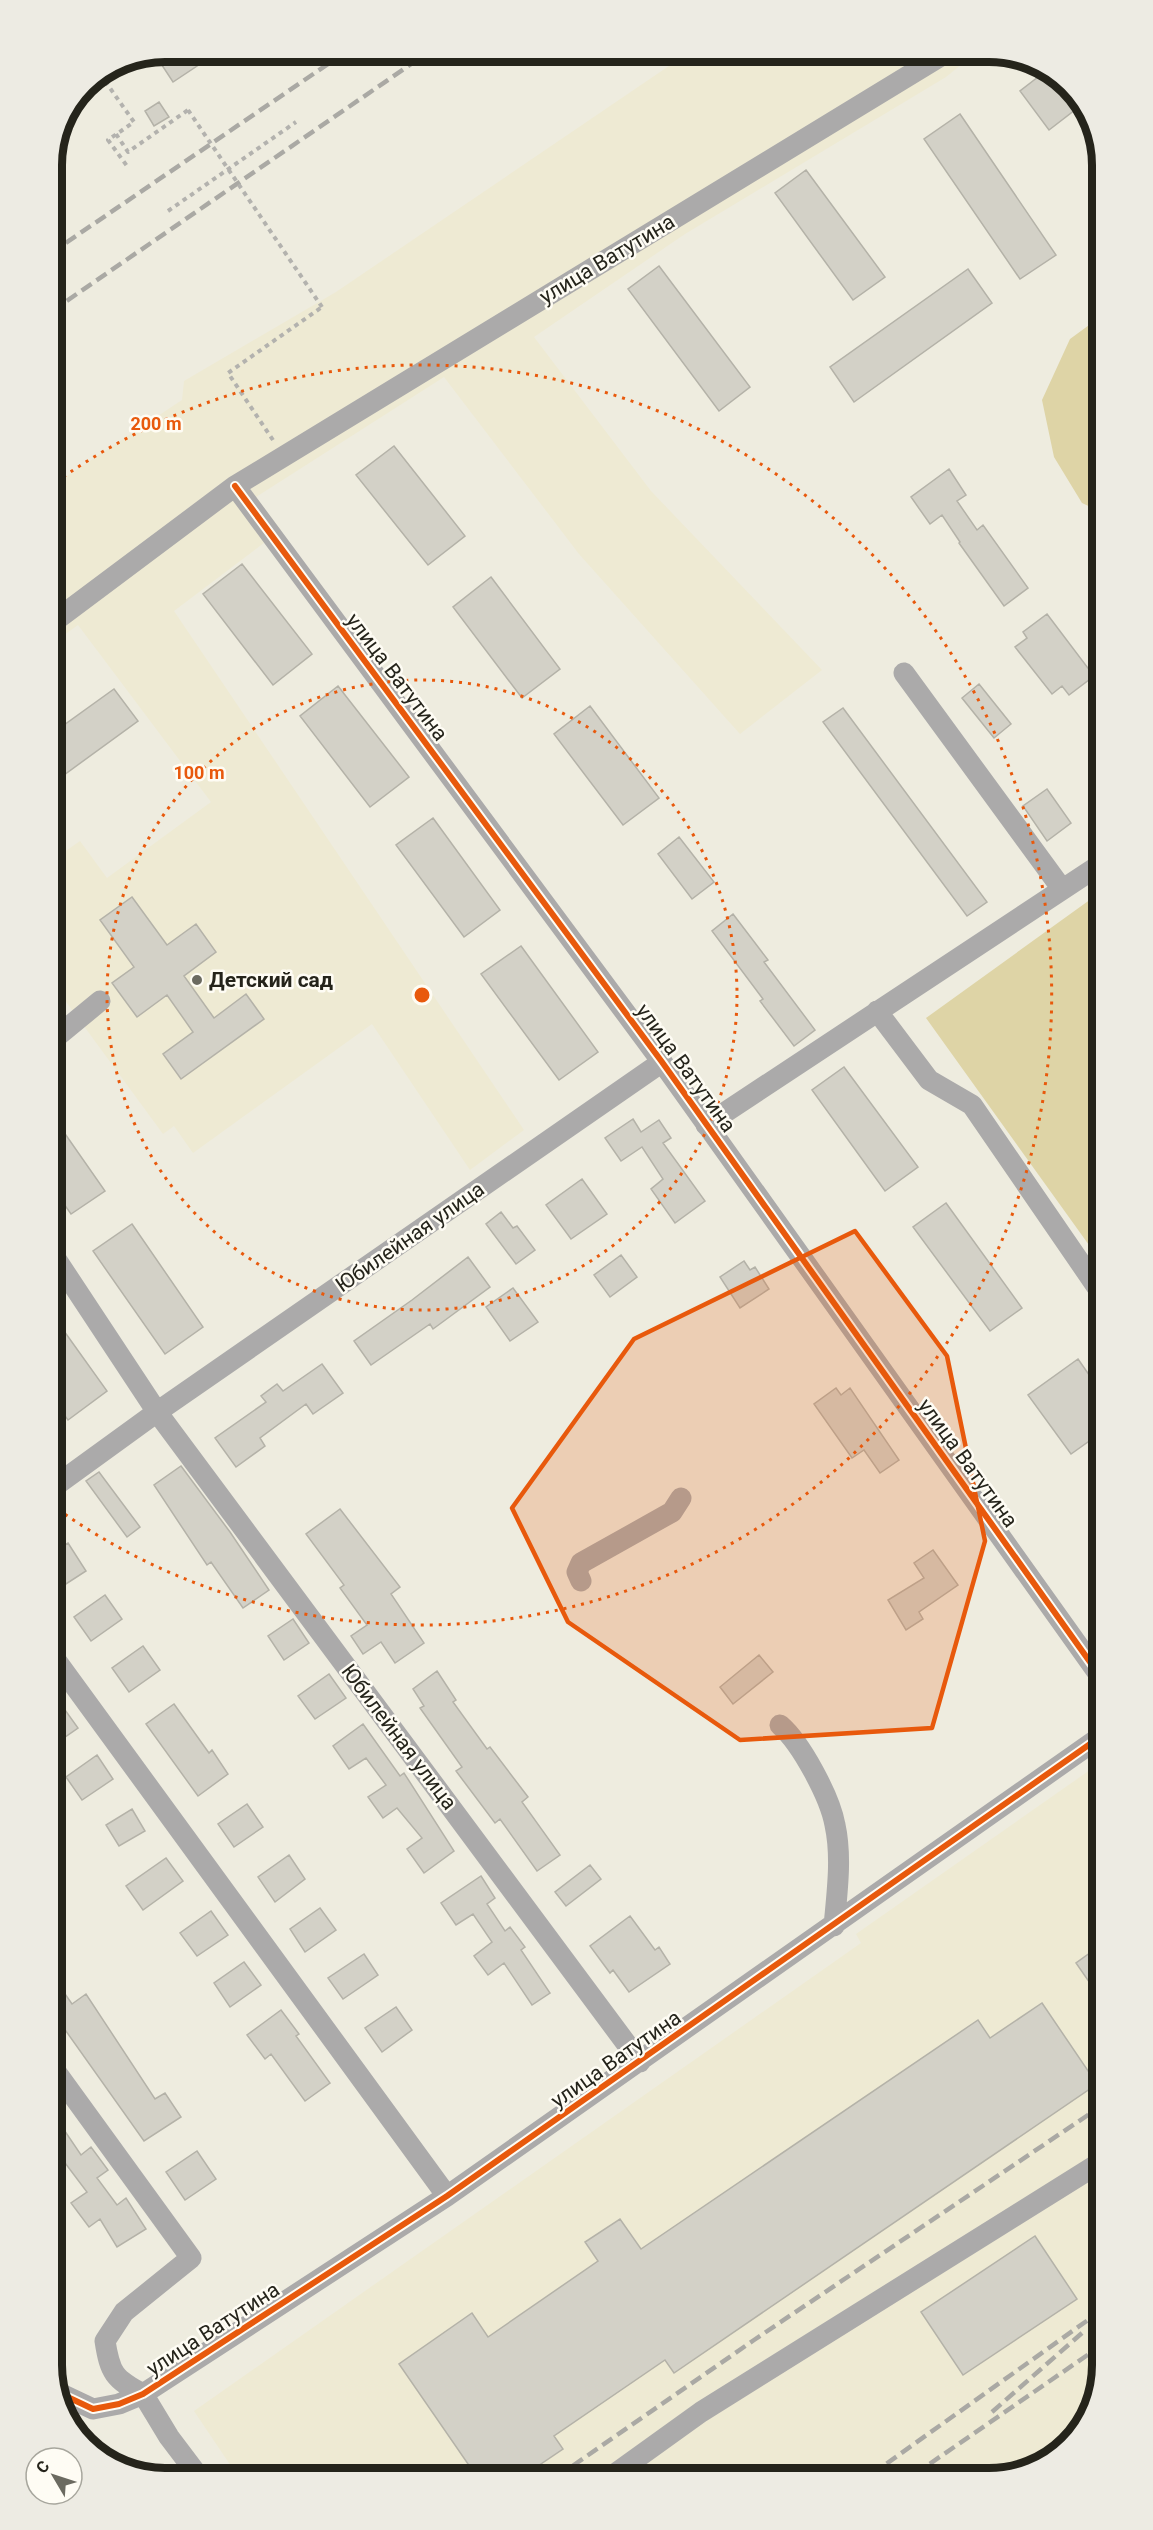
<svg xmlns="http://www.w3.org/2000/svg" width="1153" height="2530" font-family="Roboto,sans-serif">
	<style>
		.built { fill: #eeead3 }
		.green { fill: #ded4a6 }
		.building { fill: #d3d1c7; stroke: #b4b2a8; stroke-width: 1.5 }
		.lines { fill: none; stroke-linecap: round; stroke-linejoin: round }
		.path { stroke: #b3b2ae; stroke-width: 4; stroke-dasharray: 4.5 4.5; stroke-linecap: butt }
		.minor { stroke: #abaaaa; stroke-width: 21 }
		.rail { stroke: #aaa9a4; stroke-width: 4.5; stroke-dasharray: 12 6; stroke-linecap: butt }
		.path-bridge { stroke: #b3b2ae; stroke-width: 4; stroke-dasharray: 4.5 4.5; stroke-linecap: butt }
		.cycleway-casing { stroke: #fefcf4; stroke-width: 10 }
		.cycleway { stroke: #e8590c; stroke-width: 6 }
		.marked { fill: #e8590c; fill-opacity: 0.2; stroke: #e8590c; stroke-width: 4.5; stroke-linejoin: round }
		.ring { fill: none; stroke: #e8590c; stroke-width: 3; stroke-dasharray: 3 6 }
		.poi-dot { fill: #6b6a60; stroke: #fefcf4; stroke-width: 2 }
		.labels { text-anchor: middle; stroke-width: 5; stroke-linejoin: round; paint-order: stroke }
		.street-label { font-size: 21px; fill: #25241b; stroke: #fefcf4 }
		.poi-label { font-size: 21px; font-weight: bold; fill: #25241b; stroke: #fefcf4; text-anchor: start }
		.rim { fill: none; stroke: #25241b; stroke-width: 8 }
		.centre { fill: #e8590c; stroke: #fefcf4; stroke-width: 3 }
		.ring-label { font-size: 18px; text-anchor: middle; font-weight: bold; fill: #e8590c; stroke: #fefcf4; stroke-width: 5; stroke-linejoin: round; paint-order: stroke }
	</style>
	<rect width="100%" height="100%" fill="#eeecdf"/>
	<path class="built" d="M 691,51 L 978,51 L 946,77 L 685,234 L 534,337 L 651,491 L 822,670 L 740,734 L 579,554 L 444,377 L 256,497 L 281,530 L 174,611 L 524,1130 L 470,1170 L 372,1024 L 193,1153 L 174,1126 L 163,1134 L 53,984 L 53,976 L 64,968 L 53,953 L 53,860 L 80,841 L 107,878 L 211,802 L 78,625 L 53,643 L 52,486 L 182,400 L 184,381 L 336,292 Z
		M 1100,1763 L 1102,2366 L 1079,2434 L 1025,2473 L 239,2478 L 194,2411 L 861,1943 L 856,1934 Z"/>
	<path class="green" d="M 1096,320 L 1097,510 L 1082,503 L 1054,457 L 1042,400 L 1070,339 Z
		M 1098,894 L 1099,1259 L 926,1018 Z"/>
	<path class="building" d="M 165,51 L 195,51 L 203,62 L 173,82 L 154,53 Z
		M 1047,70 L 1057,74 L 1080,106 L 1049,130 L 1020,91 Z
		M 159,102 L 169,117 L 154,126 L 145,111 Z
		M 960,114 L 1056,255 L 1020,279 L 924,139 Z
		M 806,170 L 885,277 L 853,300 L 775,193 Z
		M 659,266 L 750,387 L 719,411 L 628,289 Z
		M 968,269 L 992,303 L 854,402 L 830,367 Z
		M 394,446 L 465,536 L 428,565 L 356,475 Z
		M 949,469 L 966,495 L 957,501 L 977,530 L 983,525 L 1028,588 L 1004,606 L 959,543 L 960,542 L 942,515 L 930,524 L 911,497 Z
		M 242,564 L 312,654 L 273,685 L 203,594 Z
		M 491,577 L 560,669 L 522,698 L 453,607 Z
		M 1047,614 L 1094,676 L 1069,695 L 1062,686 L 1052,694 L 1015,647 L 1027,638 L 1023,632 Z
		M 979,684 L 1011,724 L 994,738 L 962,698 Z
		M 338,686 L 409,777 L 370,807 L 300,716 Z
		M 114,689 L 138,721 L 53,783 L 53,733 Z
		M 590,706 L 659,798 L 623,825 L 554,734 Z
		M 843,708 L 987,902 L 967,916 L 823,722 Z
		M 1047,789 L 1071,823 L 1047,841 L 1023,806 Z
		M 433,818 L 500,910 L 464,937 L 396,845 Z
		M 679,837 L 714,882 L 692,899 L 658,854 Z
		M 132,897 L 167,945 L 196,924 L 216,952 L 184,976 L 214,1018 L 246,994 L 264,1019 L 181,1079 L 163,1054 L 193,1032 L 167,995 L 137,1017 L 112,983 L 134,967 L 100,920 Z
		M 733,914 L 768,960 L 764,962 L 815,1030 L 794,1046 L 760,1001 L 763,999 L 712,931 Z
		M 521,946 L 598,1052 L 559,1080 L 481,974 Z
		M 844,1067 L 918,1167 L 885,1191 L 812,1090 Z
		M 54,1118 L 105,1191 L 71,1214 L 54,1190 Z
		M 633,1119 L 641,1132 L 659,1120 L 671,1138 L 663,1143 L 705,1201 L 675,1223 L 651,1189 L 663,1179 L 642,1147 L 621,1161 L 605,1138 Z
		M 582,1179 L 607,1214 L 571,1239 L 546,1205 Z
		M 946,1203 L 1022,1308 L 990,1331 L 913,1227 Z
		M 501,1212 L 513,1228 L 517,1226 L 535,1250 L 516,1264 L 486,1224 Z
		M 132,1224 L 203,1327 L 165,1354 L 93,1251 Z
		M 621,1255 L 637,1277 L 610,1297 L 594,1275 Z
		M 468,1257 L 490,1287 L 433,1329 L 430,1324 L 371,1365 L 354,1341 L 412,1300 Z
		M 744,1261 L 750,1270 L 755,1267 L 769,1289 L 740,1308 L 720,1277 Z
		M 513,1288 L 538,1322 L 510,1341 L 486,1307 Z
		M 54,1317 L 107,1391 L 68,1420 L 54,1401 Z
		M 1078,1359 L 1099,1389 L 1099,1434 L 1071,1454 L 1028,1395 Z
		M 322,1364 L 343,1393 L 313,1414 L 306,1404 L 260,1438 L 265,1446 L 236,1467 L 215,1438 L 266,1402 L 261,1396 L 277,1384 L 283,1391 Z
		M 836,1388 L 841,1395 L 850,1388 L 899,1460 L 880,1473 L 864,1450 L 852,1458 L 814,1404 Z
		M 181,1466 L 230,1532 L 269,1590 L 243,1608 L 211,1562 L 207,1565 L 154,1485 Z
		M 99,1472 L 140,1527 L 127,1537 L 86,1481 Z
		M 340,1509 L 400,1587 L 391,1594 L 424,1643 L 395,1663 L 381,1642 L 363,1654 L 351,1636 L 367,1625 L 340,1588 L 344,1585 L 306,1534 Z
		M 68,1543 L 86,1571 L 55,1591 L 55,1551 Z
		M 933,1550 L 958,1585 L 919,1612 L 923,1619 L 906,1630 L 888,1600 L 924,1578 L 914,1563 Z
		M 105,1595 L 122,1619 L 91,1641 L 74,1617 Z
		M 293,1619 L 309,1643 L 284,1660 L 268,1636 Z
		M 143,1646 L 160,1670 L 129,1692 L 112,1668 Z
		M 759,1655 L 773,1672 L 733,1704 L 720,1687 Z
		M 437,1671 L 456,1700 L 453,1702 L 487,1749 L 490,1747 L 528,1797 L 522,1802 L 560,1855 L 537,1871 L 500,1819 L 495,1823 L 456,1771 L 462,1767 L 420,1708 L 424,1706 L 413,1689 Z
		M 329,1674 L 346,1698 L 315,1719 L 298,1696 Z
		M 55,1696 L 78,1728 L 55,1744 Z
		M 174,1704 L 209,1753 L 212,1750 L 228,1774 L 198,1796 L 146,1724 Z
		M 363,1724 L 400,1776 L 404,1773 L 454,1851 L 424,1873 L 407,1849 L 422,1838 L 397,1808 L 383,1818 L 368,1797 L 386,1785 L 366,1758 L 349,1769 L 333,1746 Z
		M 97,1755 L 113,1779 L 82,1800 L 66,1777 Z
		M 247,1804 L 263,1827 L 234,1847 L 218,1824 Z
		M 132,1809 L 145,1831 L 119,1846 L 106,1825 Z
		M 289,1855 L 305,1879 L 275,1902 L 258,1877 Z
		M 166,1858 L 183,1881 L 143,1910 L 126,1886 Z
		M 590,1865 L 601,1879 L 566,1906 L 555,1892 Z
		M 481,1876 L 495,1898 L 487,1904 L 505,1931 L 510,1927 L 525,1947 L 521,1950 L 550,1993 L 532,2005 L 504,1963 L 488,1975 L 474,1956 L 492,1942 L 473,1914 L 456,1925 L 441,1903 Z
		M 320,1908 L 336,1930 L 305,1952 L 290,1929 Z
		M 211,1911 L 228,1935 L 197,1956 L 180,1933 Z
		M 630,1916 L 655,1950 L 659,1947 L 670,1964 L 629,1992 L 613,1970 L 610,1973 L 590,1946 Z
		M 1101,1945 L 1101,1999 L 1076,1963 Z
		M 364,1954 L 378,1975 L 343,1999 L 328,1978 Z
		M 244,1962 L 261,1985 L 230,2007 L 214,1983 Z
		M 56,1981 L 72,2004 L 86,1994 L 155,2099 L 165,2093 L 181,2117 L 144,2141 L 56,2017 Z
		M 1042,2003 L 1097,2084 L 674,2373 L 665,2360 L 554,2436 L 563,2449 L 523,2476 L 477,2477 L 399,2364 L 472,2313 L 488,2337 L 598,2261 L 585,2242 L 620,2219 L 641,2249 L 978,2020 L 990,2038 Z
		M 396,2007 L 412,2030 L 382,2052 L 365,2028 Z
		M 281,2010 L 299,2034 L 296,2036 L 330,2083 L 305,2101 L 271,2054 L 265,2059 L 247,2035 Z
		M 56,2118 L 81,2155 L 91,2147 L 108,2170 L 97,2178 L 117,2205 L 126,2198 L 146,2229 L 117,2247 L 100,2219 L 89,2227 L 71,2203 L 87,2192 L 56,2151 Z
		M 197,2151 L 216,2179 L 185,2200 L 166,2172 Z
		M 1035,2236 L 1077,2299 L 963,2375 L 921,2312 Z"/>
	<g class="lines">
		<path class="path" d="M 100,74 L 134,122 L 108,140 L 127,166
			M 116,134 L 128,152 L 188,110
			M 168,211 L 296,122
			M 273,440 L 228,373 L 322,307"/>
		<path class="minor" d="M 235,486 L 662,1062 L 1100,1676
			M 52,623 L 235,486 L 949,51
			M 904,673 L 1062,889
			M 877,1011 L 929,1080 L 972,1105 L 1099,1290
			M 54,1039 L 100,1001
			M 706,1125 L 1098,866
			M 54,1256 L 157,1412 L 640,2062
			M 55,1486 L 157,1412 L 662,1062
			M 581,1581 L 577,1572 L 581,1563 L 672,1512 L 681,1498
			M 55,1659 L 447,2196
			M 780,1725 C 801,1743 830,1797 835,1825 C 842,1857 837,1893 834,1926
			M 56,2072 L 191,2258 L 124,2312 L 105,2341 C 110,2373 114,2379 143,2394
			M 57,2392 L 93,2409 L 119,2404 L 143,2394 L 447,2196 L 1100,1737
			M 143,2394 L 169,2437 L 200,2478
			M 612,2476 L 701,2412 L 1101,2162"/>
		<path class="rail" d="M 51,253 L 347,51
			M 52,311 L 430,51
			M 992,2412 L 1082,2333
			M 872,2474 L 1102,2310
			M 915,2474 L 1102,2345
			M 558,2476 L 754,2340 L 1088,2115 L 1101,2103"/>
		<path class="path-bridge" d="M 188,110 L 322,307"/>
		<g class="cycleway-casing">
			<path id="cycleway" d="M 235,486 L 662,1062 L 1100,1676
				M 57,2392 L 93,2409 L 119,2404 L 143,2394 L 447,2196 L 1100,1737"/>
		</g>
		<use href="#cycleway" class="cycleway"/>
	</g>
	<path class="marked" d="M 855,1231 L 947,1356 L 985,1541 L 932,1728 L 740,1740 L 568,1622 L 512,1508 L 634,1339 Z"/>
	<g class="ring">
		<circle cx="422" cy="995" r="315"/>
		<path d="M56 482A630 630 0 1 1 56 1508"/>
	</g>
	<circle class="poi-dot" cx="197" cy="980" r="6"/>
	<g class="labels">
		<g class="street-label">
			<text transform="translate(607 259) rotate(-31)" y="7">улица Ватутина</text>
			<text transform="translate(397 677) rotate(53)" y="7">улица Ватутина</text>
			<text transform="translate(686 1068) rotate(54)" y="7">улица Ватутина</text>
			<text transform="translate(410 1237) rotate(-35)" y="7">Юбилейная улица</text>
			<text transform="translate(968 1463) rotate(54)" y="7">улица Ватутина</text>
			<text transform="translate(399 1737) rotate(53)" y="7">Юбилейная улица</text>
			<text transform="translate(616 2059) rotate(-35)" y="7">улица Ватутина</text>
			<text transform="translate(213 2329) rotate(-33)" y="7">улица Ватутина</text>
		</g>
		<g class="poi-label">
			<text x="209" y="987">Детский сад</text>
		</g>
	</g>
	<path d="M0 0H1153V2530H0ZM165 62H989A103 103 0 0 1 1092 165V2365A103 103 0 0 1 989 2468H165A103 103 0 0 1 62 2365V165A103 103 0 0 1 165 62Z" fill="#edebe3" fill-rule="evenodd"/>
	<path class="rim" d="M165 62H989A103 103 0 0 1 1092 165V2365A103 103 0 0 1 989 2468H165A103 103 0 0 1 62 2365V165A103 103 0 0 1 165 62Z"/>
	<circle cx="422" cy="995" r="9" class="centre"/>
	<g class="ring-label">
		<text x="156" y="430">200 m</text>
		<text x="199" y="779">100 m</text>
	</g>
	<g transform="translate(54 2476) rotate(309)"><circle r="28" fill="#fefcf4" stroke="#a7a69d" stroke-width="1.5"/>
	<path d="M0-4.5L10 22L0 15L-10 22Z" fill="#6b6a60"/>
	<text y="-9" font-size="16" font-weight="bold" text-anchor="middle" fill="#25241b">С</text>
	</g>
</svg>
